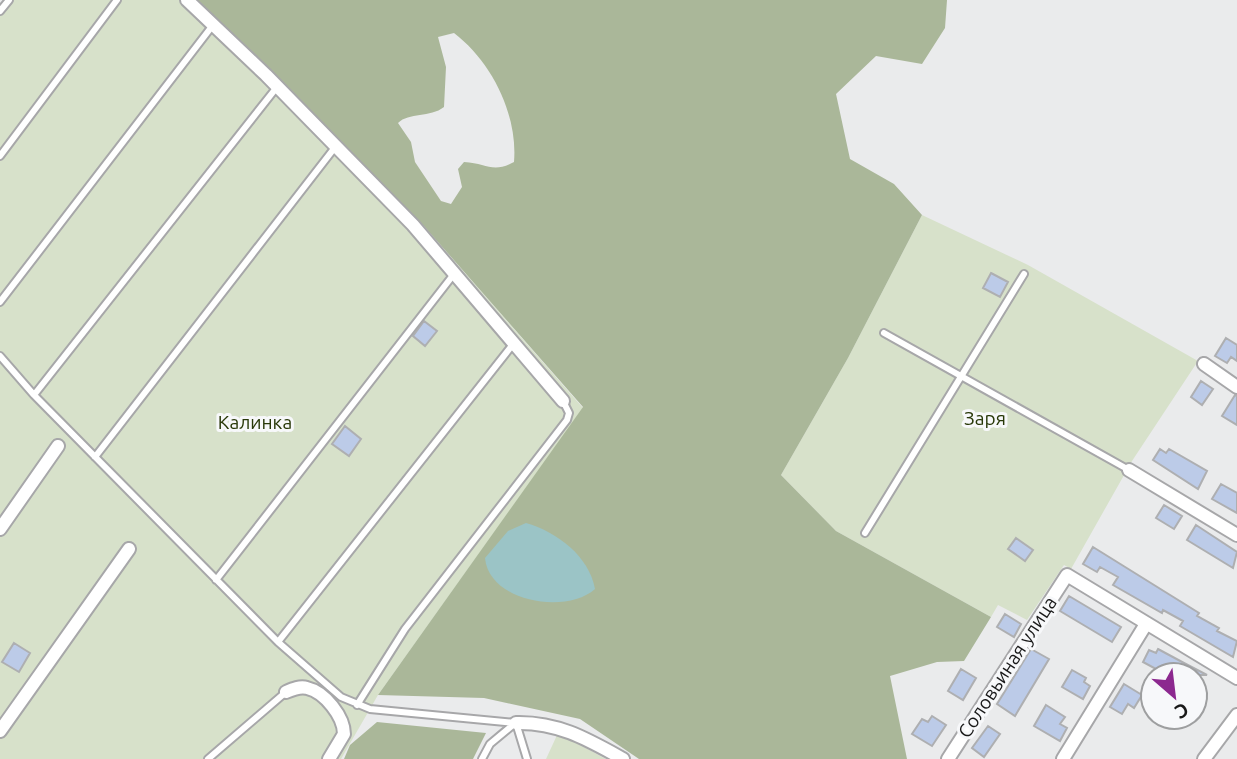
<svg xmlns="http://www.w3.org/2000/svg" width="1237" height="759" font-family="Ubuntu,sans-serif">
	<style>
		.green { fill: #d7e1ca }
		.forest { fill: #aab799; fill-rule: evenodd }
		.water { fill: #9bc4c6 }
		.building { fill: #bccbe8; stroke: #aeafb1; stroke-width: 2 }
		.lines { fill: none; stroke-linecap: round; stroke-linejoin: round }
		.service-casing { stroke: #a7a7a9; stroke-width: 10 }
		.minor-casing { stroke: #a7a7a9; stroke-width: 16 }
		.service { stroke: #fff; stroke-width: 6 }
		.minor { stroke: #fff; stroke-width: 12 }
		.labels { text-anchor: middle; stroke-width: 6; stroke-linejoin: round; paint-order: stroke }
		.park-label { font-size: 19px; fill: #283808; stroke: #f7f8fa }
		.street-label { font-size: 19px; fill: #191919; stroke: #f7f8fa }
	</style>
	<rect width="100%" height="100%" fill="#eaebec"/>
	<path class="green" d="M 5,0 L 195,0 L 423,225 L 583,408 L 378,695 L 341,759 L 0,759 L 0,6 Z
		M 922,215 L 1028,265 L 1198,361 L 1132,461 L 1071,569 L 1064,565 L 1027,620 L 998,605 L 991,617 L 836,531 L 781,475 L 848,358 Z
		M 558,733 L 606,759 L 546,759 Z"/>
	<path class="forest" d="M 195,0 L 947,0 L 945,28 L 922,64 L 876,56 L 836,94 L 850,159 L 894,184 L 922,215 L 848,358 L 781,475 L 836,531 L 991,617 L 964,661 L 937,662 L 890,676 L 907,759 L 639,759 L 580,719 L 484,698 L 378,695 L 583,407 L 423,225 ZM 454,33 C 492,62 518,115 514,162 C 492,174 487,163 464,162 L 458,169 L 462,187 L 451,204 L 441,201 L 415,162 L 411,142 L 398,123 C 409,112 430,118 444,107 L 446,67 L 438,37 Z
		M 377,722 L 486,733 L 473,759 L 344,759 L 350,745 Z"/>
	<path class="water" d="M 526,523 C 557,532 589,556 595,589 C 566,615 489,602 485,558 L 508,531 Z"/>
	<path class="building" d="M 991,273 L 1008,282 L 1000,297 L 983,288 Z
		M 424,321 L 437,331 L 425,346 L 413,336 Z
		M 1226,338 L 1237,345 L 1237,361 L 1231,357 L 1227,363 L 1215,356 Z
		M 1201,381 L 1213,389 L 1202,405 L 1191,397 Z
		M 1235,395 L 1237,396 L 1237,425 L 1222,416 Z
		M 345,426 L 361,439 L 349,456 L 332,444 Z
		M 1160,449 L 1166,453 L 1169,449 L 1207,471 L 1198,489 L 1153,460 Z
		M 1221,484 L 1237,493 L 1237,513 L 1212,499 Z
		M 1164,505 L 1182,516 L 1174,529 L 1156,518 Z
		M 1196,525 L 1237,552 L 1233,568 L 1187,540 Z
		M 1016,538 L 1033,550 L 1025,561 L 1008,549 Z
		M 1093,547 L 1199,613 L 1197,616 L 1219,628 L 1217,631 L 1237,641 L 1233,657 L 1180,626 L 1183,621 L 1163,610 L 1162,613 L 1113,585 L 1118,577 L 1100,567 L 1097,572 L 1083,564 Z
		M 1069,596 L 1121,627 L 1112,642 L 1060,611 Z
		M 1005,614 L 1021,624 L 1014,637 L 997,627 Z
		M 14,643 L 30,653 L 19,672 L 2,662 Z
		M 1031,649 L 1049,659 L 1015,716 L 997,704 Z
		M 1158,649 L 1184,663 L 1207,675 L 1167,675 L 1143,662 L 1149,650 L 1156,653 Z
		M 961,669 L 976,678 L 963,700 L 948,691 Z
		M 1072,670 L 1086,678 L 1084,682 L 1090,686 L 1083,699 L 1062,687 Z
		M 1124,684 L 1142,695 L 1134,708 L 1128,704 L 1122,714 L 1110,707 Z
		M 1046,705 L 1065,717 L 1060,724 L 1067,728 L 1060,741 L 1034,726 Z
		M 932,716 L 946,725 L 932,746 L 912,734 L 922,719 L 928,722 Z
		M 988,726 L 1000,734 L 984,757 L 972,748 Z"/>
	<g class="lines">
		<g class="service-casing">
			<path id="service" d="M 0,11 L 9,0
				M 0,156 L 117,0
				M 0,302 L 213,25
				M 884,333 L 1129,470
				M 0,356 L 34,395 L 278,642 L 341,697 L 370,709 L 516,723
				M 34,395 L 277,87
				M 95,457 L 336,146
				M 865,533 L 1024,274
				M 216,580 L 454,274
				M 278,642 L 514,343
				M 357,705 L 405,629 L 567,420 L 569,413 L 563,401
				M 516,723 L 527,759
				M 208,759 L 286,692
				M 482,759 L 490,744 L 514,724"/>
		</g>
		<g class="minor-casing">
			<path id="minor" d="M 187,0 L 266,75 L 413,225 L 563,401
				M 1204,364 L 1237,387
				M 1129,470 L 1237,535
				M 0,529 L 58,446
				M 286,692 C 293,689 300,686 307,688 C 325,692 344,717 344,734 L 329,759
				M 516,723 C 558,722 587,739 623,759
				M 0,731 L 129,549
				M 948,759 L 1067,575 L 1237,678
				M 1063,759 L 1146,624
				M 1204,759 L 1237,715"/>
		</g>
		<use href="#service" class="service"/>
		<use href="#minor" class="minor"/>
	</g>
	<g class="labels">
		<g class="park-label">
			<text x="985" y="425">Заря</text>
			<text x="255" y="429">Калинка</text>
		</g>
		<g class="street-label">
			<text transform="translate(1007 667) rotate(-57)" y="7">Соловьиная улица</text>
		</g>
	</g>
	<g transform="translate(1174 696) rotate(152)"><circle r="33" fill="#f7f8fa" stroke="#9e9fa0" stroke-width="2"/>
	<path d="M0-5L12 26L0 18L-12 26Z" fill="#8c288f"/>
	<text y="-10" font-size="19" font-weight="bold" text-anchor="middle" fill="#191919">С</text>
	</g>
</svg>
